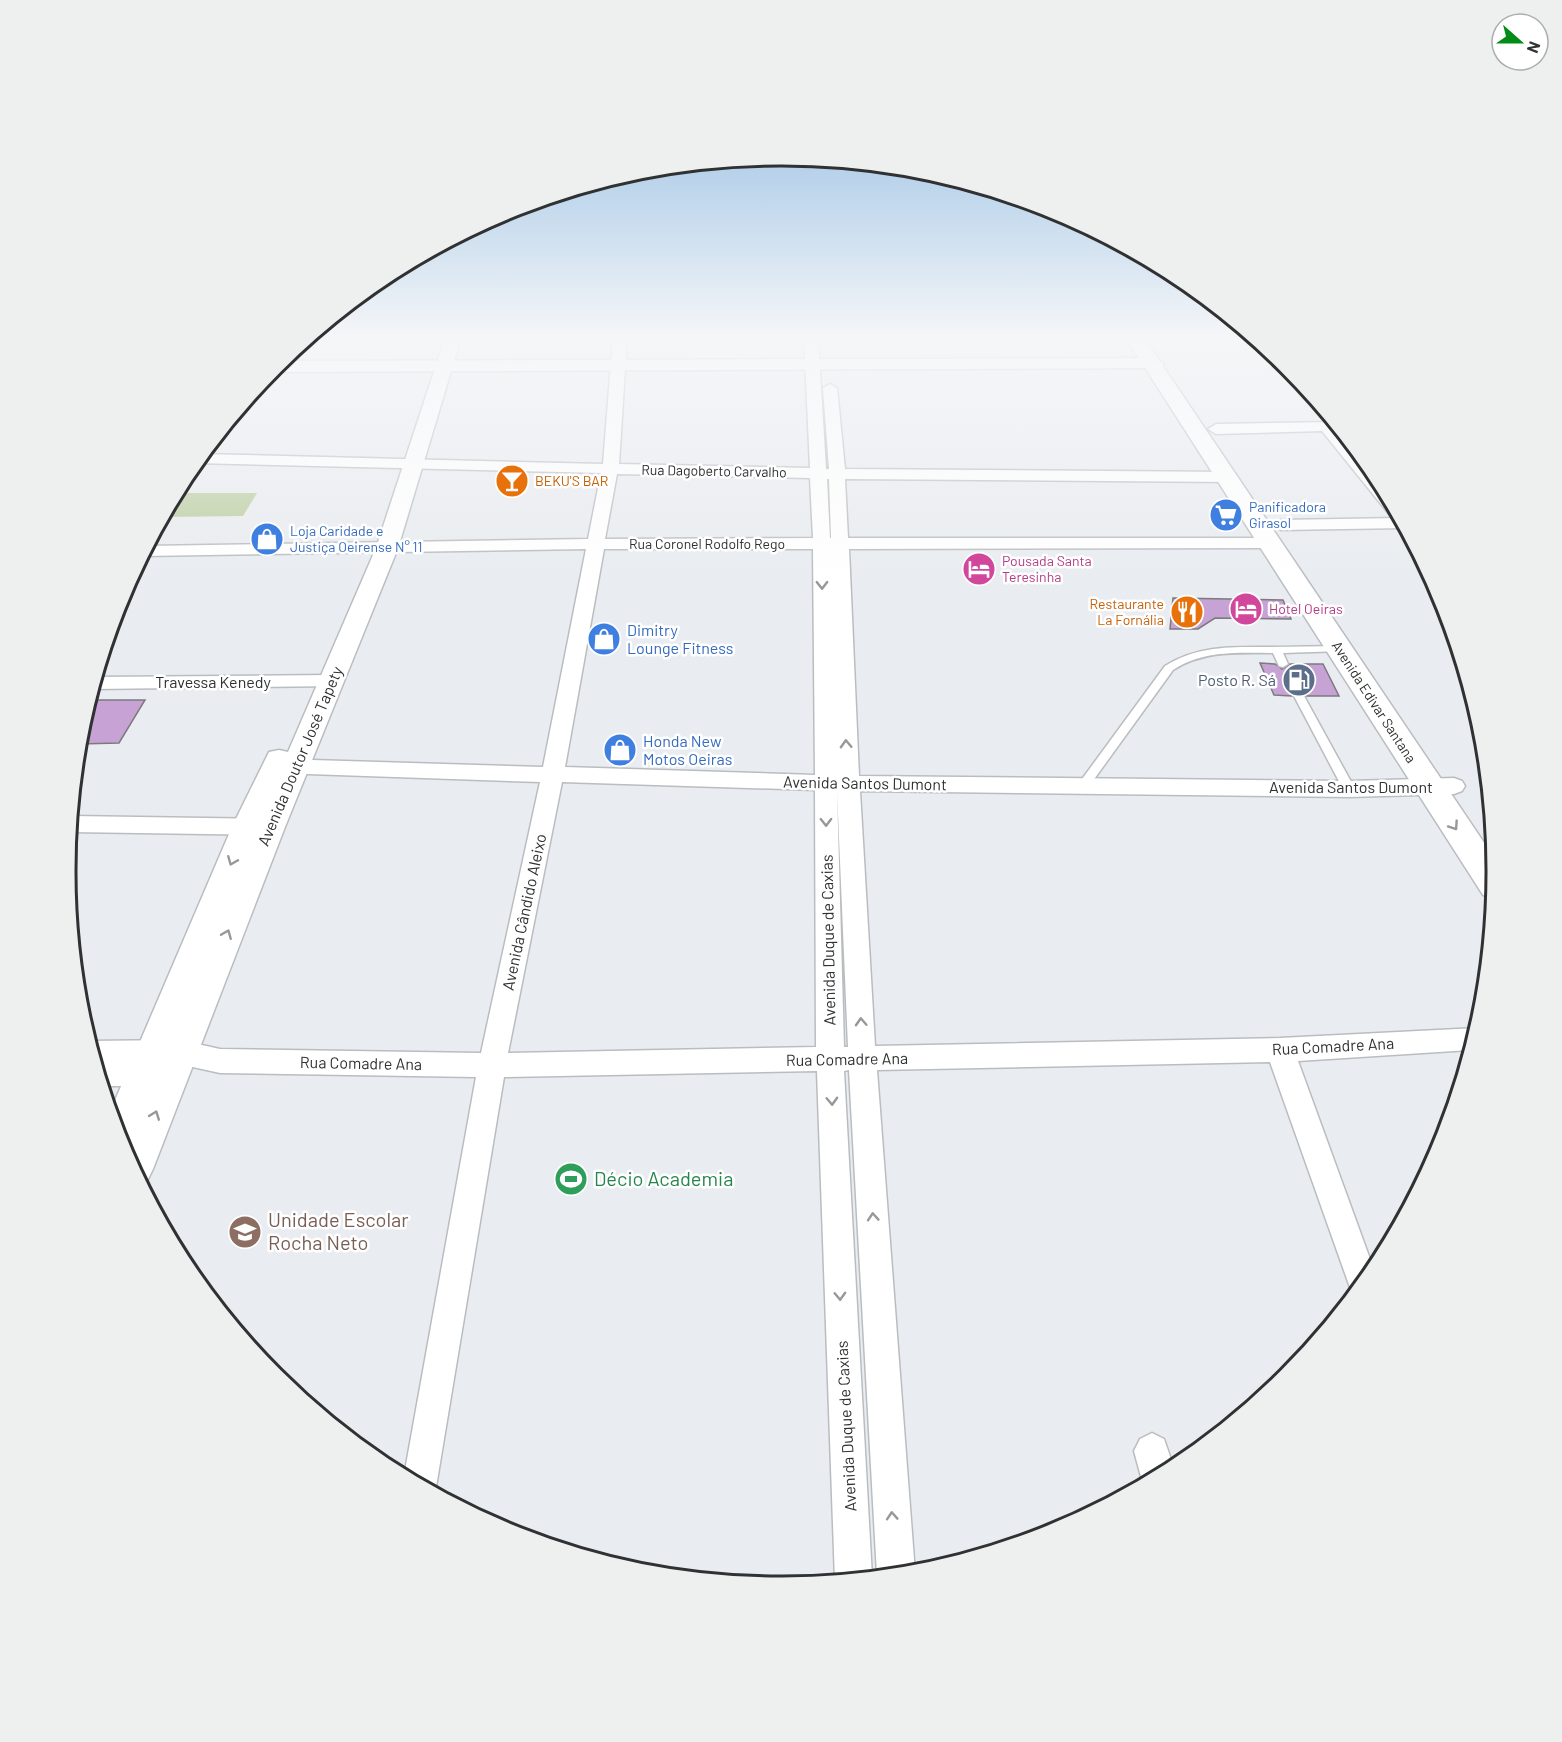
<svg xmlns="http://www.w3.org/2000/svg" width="1562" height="1742" font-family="Barlow,sans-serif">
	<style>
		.green { fill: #bbcda0 }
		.building { fill: #c7a3d5; stroke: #7c7a7d; stroke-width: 1.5 }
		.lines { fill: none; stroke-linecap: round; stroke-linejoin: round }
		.service-casing { stroke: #babdc0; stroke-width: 3 }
		.minor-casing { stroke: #babdc0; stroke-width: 3 }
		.tertiary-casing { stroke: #babdc0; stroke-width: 3 }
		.secondary-casing { stroke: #babdc0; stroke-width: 3 }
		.trunk-casing { stroke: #babdc0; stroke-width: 3 }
		.service { fill: #fff; fill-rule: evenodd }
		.minor { fill: #fff; fill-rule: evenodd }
		.tertiary { fill: #fff; fill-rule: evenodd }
		.secondary { fill: #fff; fill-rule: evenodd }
		.trunk { fill: #fff; fill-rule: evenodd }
		.oneway { stroke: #989898 }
		.labels { text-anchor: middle; stroke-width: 5; stroke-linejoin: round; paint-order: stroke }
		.far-street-label { font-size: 14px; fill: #303132; stroke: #fff }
		.far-food-label { font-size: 14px; fill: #c56008; stroke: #fff; text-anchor: start }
		.far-shop-label { font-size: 14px; fill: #366cbe; stroke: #fff; text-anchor: start }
		.far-hotel-label { font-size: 14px; fill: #b23c85; stroke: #fff; text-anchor: start }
		.shop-label { font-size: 16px; fill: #366cbe; stroke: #fff; text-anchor: start }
		.service-label { font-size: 16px; fill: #4e5e75; stroke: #fff; text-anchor: end }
		.street-label { font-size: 16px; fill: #303132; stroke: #fff }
		.near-leisure-label { font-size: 20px; fill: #27864d; stroke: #fff; text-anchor: start }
		.near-education-label { font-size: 20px; fill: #785e54; stroke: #fff; text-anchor: start }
		.rim { fill: none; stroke: #303132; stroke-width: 3 }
	</style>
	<rect width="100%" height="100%" fill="#e9ecf0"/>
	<path class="green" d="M 176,493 L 257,493 L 243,516 L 163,517 Z"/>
	<path class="building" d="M 1173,598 L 1283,600 L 1291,619 L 1215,618 L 1198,629 L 1170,629 Z
		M 1260,663 L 1275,664 L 1282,669 L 1290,664 L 1323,664 L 1339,696 L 1306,696 L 1300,691 L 1292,696 L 1274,695 Z
		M 89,700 L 145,700 L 119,743 L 79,744 Z"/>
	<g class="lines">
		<g class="service-casing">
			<path id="service" d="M 1340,646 L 1345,649 L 1343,651 L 1283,653 L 1288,664 L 1283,667 L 1279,666 L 1273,653 C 1238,653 1204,650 1173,670 L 1087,789 L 1083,790 L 1077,786 L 1165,666 C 1198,645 1233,647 1270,647 C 1293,647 1317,646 1340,646 Z
				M 1299,693 L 1304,696 L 1355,789 L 1353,792 L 1345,792 L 1343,789 L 1294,696 Z"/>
		</g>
		<g class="minor-casing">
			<path id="minor" d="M 613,338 L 627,338 L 619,464 L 810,468 L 804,338 L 818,338 L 826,469 L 829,469 L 823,388 L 830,384 L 837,388 L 845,469 L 1229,472 L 1237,477 L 1229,482 L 845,479 L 848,538 L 1270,538 L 1279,543 L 1270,548 L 849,549 L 859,776 L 1349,781 L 1454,778 L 1462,781 L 1465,786 L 1462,791 L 1454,794 L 1349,797 L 860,791 L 875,1046 L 1280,1038 L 1477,1028 L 1470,1050 L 1298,1061 L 1374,1270 L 1353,1296 L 1270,1062 L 877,1070 L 915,1573 L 877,1575 L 849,1070 L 844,1071 L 872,1577 L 835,1581 L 817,1071 L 504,1077 L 435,1493 L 404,1476 L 476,1077 L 220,1073 L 179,1064 L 164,1064 L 169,1065 L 173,1074 L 169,1083 L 159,1086 L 103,1086 L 89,1041 L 179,1040 L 220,1049 L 481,1053 L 540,782 L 279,773 L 271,771 L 268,766 L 271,761 L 279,759 L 543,767 L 586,549 L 143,556 L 148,546 L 588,539 L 601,473 L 195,463 L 202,454 L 603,464 ZM 617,474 L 810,478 L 813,538 L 605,539 ZM 827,479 L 829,479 L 831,538 L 830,538 ZM 604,549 L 813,549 L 815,775 L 565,767 ZM 562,782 L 815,790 L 816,1047 L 508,1053 ZM 837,791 L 848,1047 L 844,1047 Z
				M 1333,422 L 1378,479 L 1397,515 L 1389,514 L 1322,431 L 1216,434 L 1208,429 L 1216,424 Z
				M 1399,518 L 1404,528 L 1281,530 L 1272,525 L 1281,520 Z
				M 331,675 L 338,676 L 341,681 L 338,686 L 93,689 L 96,677 Z
				M 71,816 L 265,819 L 273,821 L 277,827 L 273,833 L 265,835 L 71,832 Z
				M 1152,1433 L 1164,1439 L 1174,1468 L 1143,1484 L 1134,1451 L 1140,1439 Z"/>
		</g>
		<g class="tertiary-casing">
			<path id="tertiary" d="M 445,338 L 461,338 L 398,548 L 285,827 L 153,1169 L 147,1181 L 141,1183 L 120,1144 L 110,1112 L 232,827 L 269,752 L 279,750 L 288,752 L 376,548 Z"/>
		</g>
		<g class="secondary-casing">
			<path id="secondary" d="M 1154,358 L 1164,364 L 1161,368 L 270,372 L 281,361 Z"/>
		</g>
		<g class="trunk-casing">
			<path id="trunk" d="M 1126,338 L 1144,338 L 1495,859 L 1493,898 L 1483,895 Z"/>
		</g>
		<use href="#service" class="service"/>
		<use href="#minor" class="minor"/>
		<use href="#tertiary" class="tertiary"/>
		<use href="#secondary" class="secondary"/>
		<use href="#trunk" class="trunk"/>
	</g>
	<defs><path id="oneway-chevron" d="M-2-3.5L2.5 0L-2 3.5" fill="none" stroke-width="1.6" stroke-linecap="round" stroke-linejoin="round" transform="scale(1.5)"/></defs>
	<g class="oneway">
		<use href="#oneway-chevron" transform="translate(822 585) rotate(89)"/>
		<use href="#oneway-chevron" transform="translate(846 744) rotate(-92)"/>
		<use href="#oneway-chevron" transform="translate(826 822) rotate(89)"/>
		<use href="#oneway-chevron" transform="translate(1454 826) rotate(56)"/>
		<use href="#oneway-chevron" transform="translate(232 861) rotate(112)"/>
		<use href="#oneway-chevron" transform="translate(227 934) rotate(-68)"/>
		<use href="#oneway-chevron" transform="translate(861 1022) rotate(-93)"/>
		<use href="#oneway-chevron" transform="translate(832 1101) rotate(88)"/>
		<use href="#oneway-chevron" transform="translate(155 1115) rotate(-69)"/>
		<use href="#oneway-chevron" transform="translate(873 1217) rotate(-94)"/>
		<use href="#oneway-chevron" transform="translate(840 1296) rotate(88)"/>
		<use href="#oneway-chevron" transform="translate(892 1516) rotate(-94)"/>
	</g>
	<linearGradient id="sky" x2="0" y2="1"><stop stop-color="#78addc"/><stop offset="0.58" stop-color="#f5f6f8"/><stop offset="1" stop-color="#f5f6f8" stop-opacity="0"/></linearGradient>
	<rect width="1562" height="582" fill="url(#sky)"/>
	<defs>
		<g id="bar-disc" transform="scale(1.725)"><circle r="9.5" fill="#e8710a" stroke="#fff"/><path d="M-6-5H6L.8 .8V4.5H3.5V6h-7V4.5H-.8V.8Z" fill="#fff"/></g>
		<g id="supermarket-disc" transform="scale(1.725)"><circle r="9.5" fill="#3f7fe0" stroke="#fff"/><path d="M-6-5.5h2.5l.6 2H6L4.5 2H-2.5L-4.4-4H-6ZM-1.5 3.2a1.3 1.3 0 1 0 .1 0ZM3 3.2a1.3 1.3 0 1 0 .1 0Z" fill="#fff"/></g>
		<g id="shop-disc" transform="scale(1.725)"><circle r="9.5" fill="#3f7fe0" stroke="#fff"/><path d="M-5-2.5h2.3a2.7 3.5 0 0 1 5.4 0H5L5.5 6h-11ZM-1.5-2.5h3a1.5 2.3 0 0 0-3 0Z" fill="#fff"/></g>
		<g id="hotel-disc" transform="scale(1.725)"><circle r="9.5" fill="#d1479c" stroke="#fff"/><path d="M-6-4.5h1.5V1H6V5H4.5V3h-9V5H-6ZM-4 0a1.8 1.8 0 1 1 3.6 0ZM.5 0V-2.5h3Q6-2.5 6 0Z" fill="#fff"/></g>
		<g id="restaurant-disc" transform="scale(1.725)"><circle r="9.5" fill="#e8710a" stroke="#fff"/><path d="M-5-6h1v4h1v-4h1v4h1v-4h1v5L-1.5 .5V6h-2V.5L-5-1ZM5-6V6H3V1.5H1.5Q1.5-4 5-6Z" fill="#fff"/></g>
		<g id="fuel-disc" transform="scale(1.725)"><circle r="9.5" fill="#5c6f8a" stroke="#fff"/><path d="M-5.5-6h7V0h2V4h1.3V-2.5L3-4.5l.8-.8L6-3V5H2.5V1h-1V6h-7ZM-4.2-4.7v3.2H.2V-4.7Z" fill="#fff"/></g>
		<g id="stadium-disc" transform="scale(1.725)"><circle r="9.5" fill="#2e9e5b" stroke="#fff"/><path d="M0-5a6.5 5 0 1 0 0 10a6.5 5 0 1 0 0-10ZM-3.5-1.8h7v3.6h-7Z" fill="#fff"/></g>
		<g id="school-disc" transform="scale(1.725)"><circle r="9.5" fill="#8d6e63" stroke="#fff"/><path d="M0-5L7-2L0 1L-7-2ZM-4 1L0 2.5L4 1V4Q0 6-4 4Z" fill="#fff"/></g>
	</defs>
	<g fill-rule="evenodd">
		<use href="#bar-disc" x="512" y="481"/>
		<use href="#supermarket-disc" x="1226" y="515"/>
		<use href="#shop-disc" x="267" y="539"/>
		<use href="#hotel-disc" x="979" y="569"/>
		<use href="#hotel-disc" x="1246" y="609"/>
		<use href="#restaurant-disc" x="1187" y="612"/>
		<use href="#shop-disc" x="604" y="639"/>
		<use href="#fuel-disc" x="1299" y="680"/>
		<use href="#shop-disc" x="620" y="750"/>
		<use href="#stadium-disc" x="571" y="1179"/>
		<use href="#school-disc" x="245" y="1232"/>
	</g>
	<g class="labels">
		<g class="far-street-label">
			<text transform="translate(714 471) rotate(1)" y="5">Rua Dagoberto Carvalho</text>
			<text x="707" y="549">Rua Coronel Rodolfo Rego</text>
			<text transform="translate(1374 702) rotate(57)" y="5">Avenida Edivar Santana</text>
		</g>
		<g class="far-food-label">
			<text x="535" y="486">BEKU'S BAR</text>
			<text x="1164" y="609" text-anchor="end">Restaurante<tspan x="1164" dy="16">La Fornália</tspan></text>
		</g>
		<g class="far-shop-label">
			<text x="1249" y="512">Panificadora<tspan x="1249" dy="16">Girasol</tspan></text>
			<text x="290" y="536">Loja Caridade e<tspan x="290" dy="16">Justiça Oeirense N° 11</tspan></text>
		</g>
		<g class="far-hotel-label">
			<text x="1002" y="566">Pousada Santa<tspan x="1002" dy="16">Teresinha</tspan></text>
			<text x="1269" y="614">Hotel Oeiras</text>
		</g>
		<g class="shop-label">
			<text x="627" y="636">Dimitry<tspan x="627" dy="18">Lounge Fitness</tspan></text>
			<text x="643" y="747">Honda New<tspan x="643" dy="18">Motos Oeiras</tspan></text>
		</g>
		<g class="service-label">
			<text x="1276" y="686">Posto R. Sá</text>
		</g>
		<g class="street-label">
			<text x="213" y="688">Travessa Kenedy</text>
			<text transform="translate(300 756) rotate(-67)" y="6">Avenida Doutor José Tapety</text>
			<text transform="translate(865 783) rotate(1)" y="6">Avenida Santos Dumont</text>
			<text x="1351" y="793">Avenida Santos Dumont</text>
			<text transform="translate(524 912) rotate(-78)" y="6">Avenida Cândido Aleixo</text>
			<text transform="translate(828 940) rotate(-91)" y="6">Avenida Duque de Caxias</text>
			<text transform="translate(1333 1046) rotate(-3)" y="6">Rua Comadre Ana</text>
			<text transform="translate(847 1059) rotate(-1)" y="6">Rua Comadre Ana</text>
			<text transform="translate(361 1063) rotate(1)" y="6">Rua Comadre Ana</text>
			<text transform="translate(846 1426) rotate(-93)" y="6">Avenida Duque de Caxias</text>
		</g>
		<g class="near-leisure-label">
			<text x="594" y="1186">Décio Academia</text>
		</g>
		<g class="near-education-label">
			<text x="268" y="1227">Unidade Escolar<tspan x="268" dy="23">Rocha Neto</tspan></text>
		</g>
	</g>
	<path d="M0 0H1562V1742H0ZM780 166H782A704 704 0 0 1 1486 870V872A704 704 0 0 1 782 1576H780A704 704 0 0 1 76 872V870A704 704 0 0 1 780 166Z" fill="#eeefef" fill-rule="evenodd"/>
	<path class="rim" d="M780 166H782A704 704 0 0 1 1486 870V872A704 704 0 0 1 782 1576H780A704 704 0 0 1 76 872V870A704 704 0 0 1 780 166Z"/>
	<g transform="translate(1520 42) rotate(111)"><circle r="28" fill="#ffffff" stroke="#acadad" stroke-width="1.5"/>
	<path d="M0-4.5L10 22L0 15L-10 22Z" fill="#038b17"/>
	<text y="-9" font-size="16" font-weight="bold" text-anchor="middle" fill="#303132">N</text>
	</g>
</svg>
